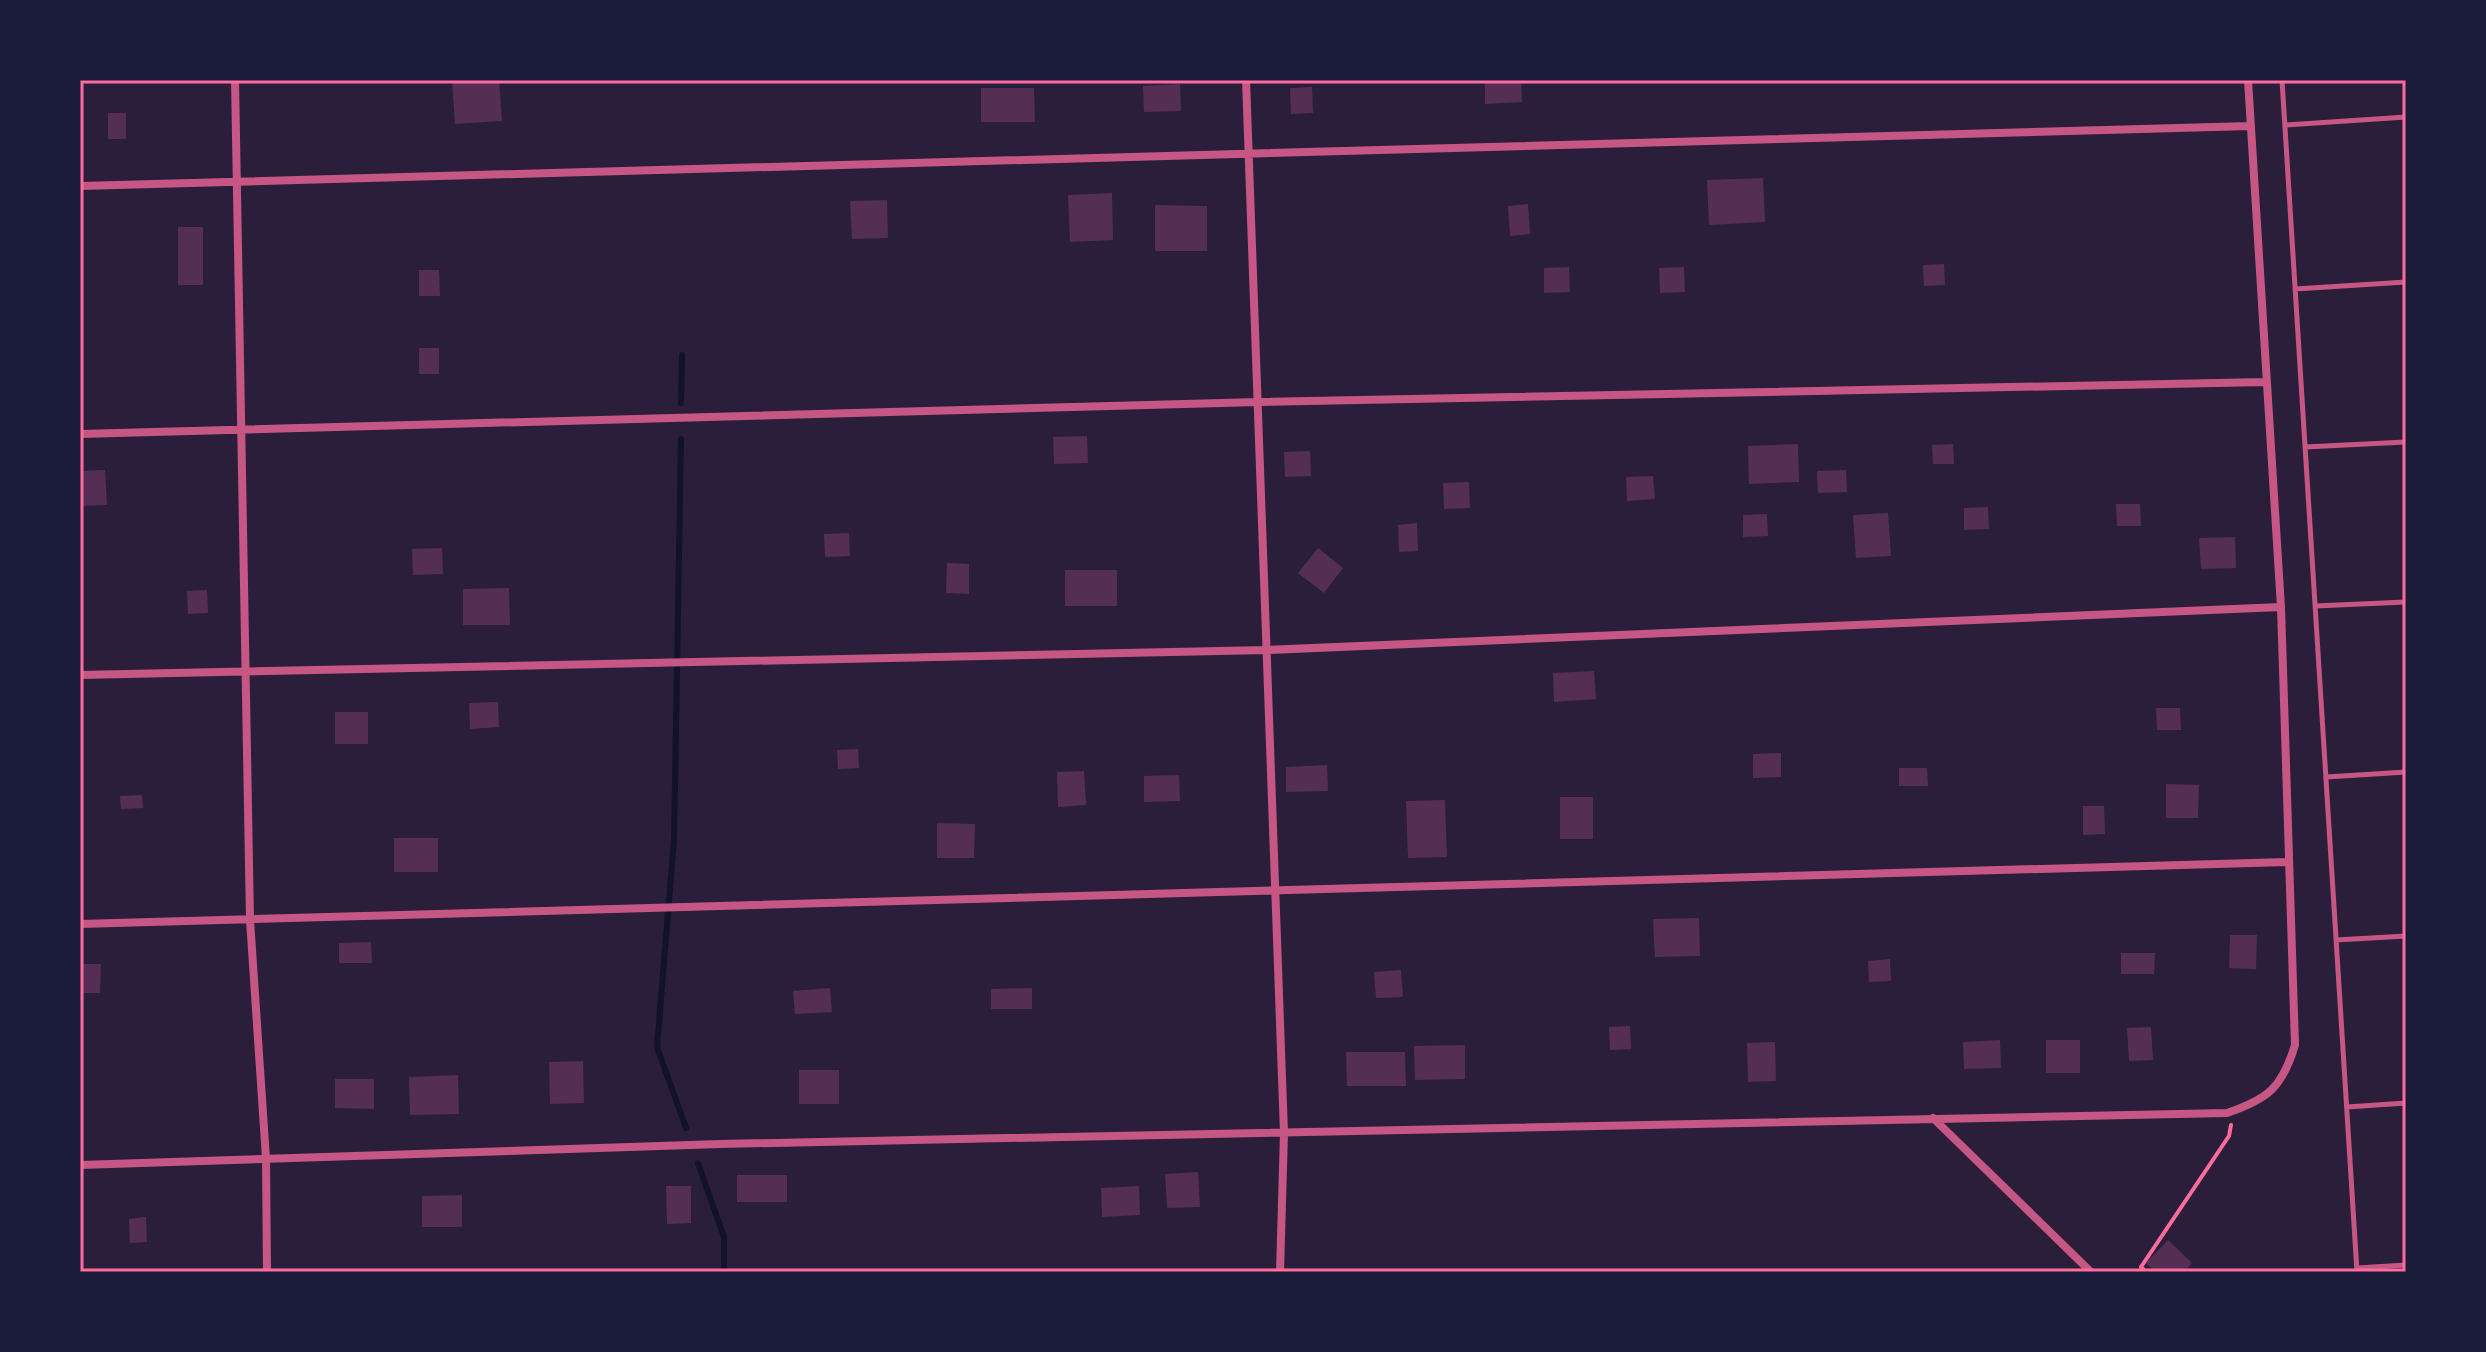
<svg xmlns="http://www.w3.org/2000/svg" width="2486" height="1352" font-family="'Golos Text',sans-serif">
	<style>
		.green { fill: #2a1e3b }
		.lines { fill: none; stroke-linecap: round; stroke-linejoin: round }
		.stream { stroke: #12122b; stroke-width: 6 }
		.building { fill: #542f53 }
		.path { stroke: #ff6b9d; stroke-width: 4 }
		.service { stroke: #c65784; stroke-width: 5 }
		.minor { stroke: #c65784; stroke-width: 8 }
		.neatline { fill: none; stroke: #ff6b9d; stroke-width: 3 }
	</style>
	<rect width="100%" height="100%" fill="#1b1b3a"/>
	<path class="green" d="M 80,80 L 2406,80 L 2406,1272 L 80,1272 Z"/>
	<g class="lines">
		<path class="stream" d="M 681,403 L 682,355
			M 681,439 L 674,840 L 657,1047 L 686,1128
			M 698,1163 L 724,1237 L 724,1272"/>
	</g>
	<path class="building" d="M 499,80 L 502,121 L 455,124 L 452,82 Z
		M 1485,80 L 1521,80 L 1522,102 L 1485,104 Z
		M 1180,84 L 1181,111 L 1144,112 L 1143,86 Z
		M 1312,87 L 1313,113 L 1291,114 L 1290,88 Z
		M 981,88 L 1034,88 L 1035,122 L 981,122 Z
		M 108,113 L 126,113 L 126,139 L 108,139 Z
		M 1763,178 L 1765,222 L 1709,225 L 1707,180 Z
		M 1112,193 L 1113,240 L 1070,242 L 1068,195 Z
		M 887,200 L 888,238 L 852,239 L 850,201 Z
		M 1528,204 L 1530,234 L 1510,236 L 1508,206 Z
		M 1155,205 L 1207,206 L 1207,251 L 1155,251 Z
		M 178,227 L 203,227 L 203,285 L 178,285 Z
		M 1944,264 L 1945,285 L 1924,286 L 1923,265 Z
		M 1569,267 L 1570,292 L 1544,293 L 1544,268 Z
		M 1684,267 L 1685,292 L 1660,293 L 1659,268 Z
		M 419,270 L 439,270 L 440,296 L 419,296 Z
		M 419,348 L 439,348 L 439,374 L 419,374 Z
		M 1087,436 L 1088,463 L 1054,464 L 1053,437 Z
		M 1798,444 L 1799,482 L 1749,484 L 1748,446 Z
		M 1953,444 L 1954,464 L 1933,464 L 1932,445 Z
		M 1310,451 L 1311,476 L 1285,477 L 1284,452 Z
		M 105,470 L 107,505 L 80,506 L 80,471 Z
		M 1846,470 L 1847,492 L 1818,493 L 1817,471 Z
		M 1653,476 L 1655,499 L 1627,501 L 1626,477 Z
		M 1469,482 L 1470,508 L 1444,509 L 1443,483 Z
		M 2116,504 L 2140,504 L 2141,526 L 2117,526 Z
		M 1988,507 L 1989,529 L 1964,530 L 1964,508 Z
		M 1888,513 L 1891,556 L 1856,558 L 1853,515 Z
		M 1767,514 L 1768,536 L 1743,537 L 1743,515 Z
		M 1417,523 L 1418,551 L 1399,552 L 1398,525 Z
		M 849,533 L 850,556 L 825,557 L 824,534 Z
		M 2235,537 L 2236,568 L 2201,569 L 2199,538 Z
		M 442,548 L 443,574 L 413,575 L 412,549 Z
		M 1318,548 L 1343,568 L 1324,593 L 1298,573 Z
		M 947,563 L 969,564 L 969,594 L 946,593 Z
		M 1065,570 L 1117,570 L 1117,606 L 1065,606 Z
		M 509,588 L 510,625 L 463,625 L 463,589 Z
		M 207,590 L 208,613 L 188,614 L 187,591 Z
		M 1594,671 L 1596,699 L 1554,702 L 1553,673 Z
		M 498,702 L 499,727 L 470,729 L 469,703 Z
		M 2156,708 L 2180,708 L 2181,730 L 2157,730 Z
		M 335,712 L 368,712 L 368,744 L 335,744 Z
		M 858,749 L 859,768 L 838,769 L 837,750 Z
		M 1781,753 L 1781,777 L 1753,778 L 1753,754 Z
		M 1327,765 L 1328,791 L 1286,792 L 1286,767 Z
		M 1899,768 L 1927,768 L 1928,786 L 1899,786 Z
		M 1084,771 L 1086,805 L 1058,807 L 1057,772 Z
		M 1179,775 L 1180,801 L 1144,802 L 1144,776 Z
		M 2166,784 L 2199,785 L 2198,818 L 2166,818 Z
		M 142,795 L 143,808 L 121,809 L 120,796 Z
		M 1560,797 L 1593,797 L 1593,839 L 1560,839 Z
		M 1445,800 L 1447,857 L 1408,858 L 1406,801 Z
		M 2083,806 L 2104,806 L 2105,834 L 2083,835 Z
		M 937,823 L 975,824 L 974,858 L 937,858 Z
		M 394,838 L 438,838 L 438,872 L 394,872 Z
		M 1699,918 L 1700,956 L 1655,957 L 1653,919 Z
		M 2230,935 L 2257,935 L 2256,969 L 2229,968 Z
		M 371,942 L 372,963 L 339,963 L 339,943 Z
		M 2121,953 L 2155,953 L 2154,974 L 2121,974 Z
		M 1890,959 L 1891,981 L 1869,982 L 1868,961 Z
		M 80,964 L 101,964 L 100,993 L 80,993 Z
		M 1401,970 L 1403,997 L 1376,998 L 1374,972 Z
		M 830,988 L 832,1012 L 795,1014 L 793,991 Z
		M 1032,988 L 1032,1009 L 991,1009 L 991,989 Z
		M 1630,1026 L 1631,1049 L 1610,1050 L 1609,1027 Z
		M 2151,1027 L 2153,1060 L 2129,1061 L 2127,1028 Z
		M 2000,1040 L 2001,1068 L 1964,1069 L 1963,1042 Z
		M 2046,1040 L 2080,1040 L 2080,1073 L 2046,1073 Z
		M 1775,1042 L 1776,1081 L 1748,1082 L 1747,1043 Z
		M 1465,1045 L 1465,1079 L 1415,1080 L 1414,1046 Z
		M 1346,1052 L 1405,1052 L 1406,1086 L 1347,1086 Z
		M 583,1061 L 584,1103 L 550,1104 L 549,1062 Z
		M 799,1070 L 839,1070 L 839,1104 L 799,1104 Z
		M 458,1075 L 459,1114 L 410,1115 L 409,1077 Z
		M 335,1079 L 374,1079 L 374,1109 L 335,1108 Z
		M 1198,1172 L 1200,1207 L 1167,1208 L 1165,1174 Z
		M 737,1175 L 787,1175 L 787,1202 L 737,1202 Z
		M 666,1186 L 691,1186 L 691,1223 L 667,1224 Z
		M 1139,1186 L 1140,1215 L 1102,1217 L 1101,1188 Z
		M 462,1195 L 462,1227 L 422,1227 L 422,1196 Z
		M 146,1217 L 147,1242 L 130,1243 L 129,1219 Z
		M 2168,1240 L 2192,1263 L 2184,1272 L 2155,1272 L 2146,1263 Z"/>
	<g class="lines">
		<path class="path" d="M 2146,1272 L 2141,1267 L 2229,1136 L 2231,1125"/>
		<path class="service" d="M 2282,80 L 2357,1272
			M 2285,125 L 2406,117
			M 2295,289 L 2406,282
			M 2305,447 L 2406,442
			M 2315,606 L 2406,602
			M 2326,777 L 2406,772
			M 2336,940 L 2406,936
			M 2347,1107 L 2406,1103
			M 2357,1268 L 2406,1265"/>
		<path class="minor" d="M 235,80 L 250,920 L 266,1158 L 267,1272
			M 1246,80 L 1284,1133 L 1280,1272
			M 80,186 L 2251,126
			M 80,434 L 1259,402 L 2265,382
			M 80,675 L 1267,650 L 2281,607
			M 80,924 L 2287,862
			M 1933,1118 L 2091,1272
			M 80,1165 L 720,1144 L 2227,1113 C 2268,1099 2282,1088 2295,1045 L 2281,607 L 2248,80"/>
	</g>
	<rect width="2486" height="1352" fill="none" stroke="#1b1b3a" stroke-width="164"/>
	<rect x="82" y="82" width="2322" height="1188" class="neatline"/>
</svg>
